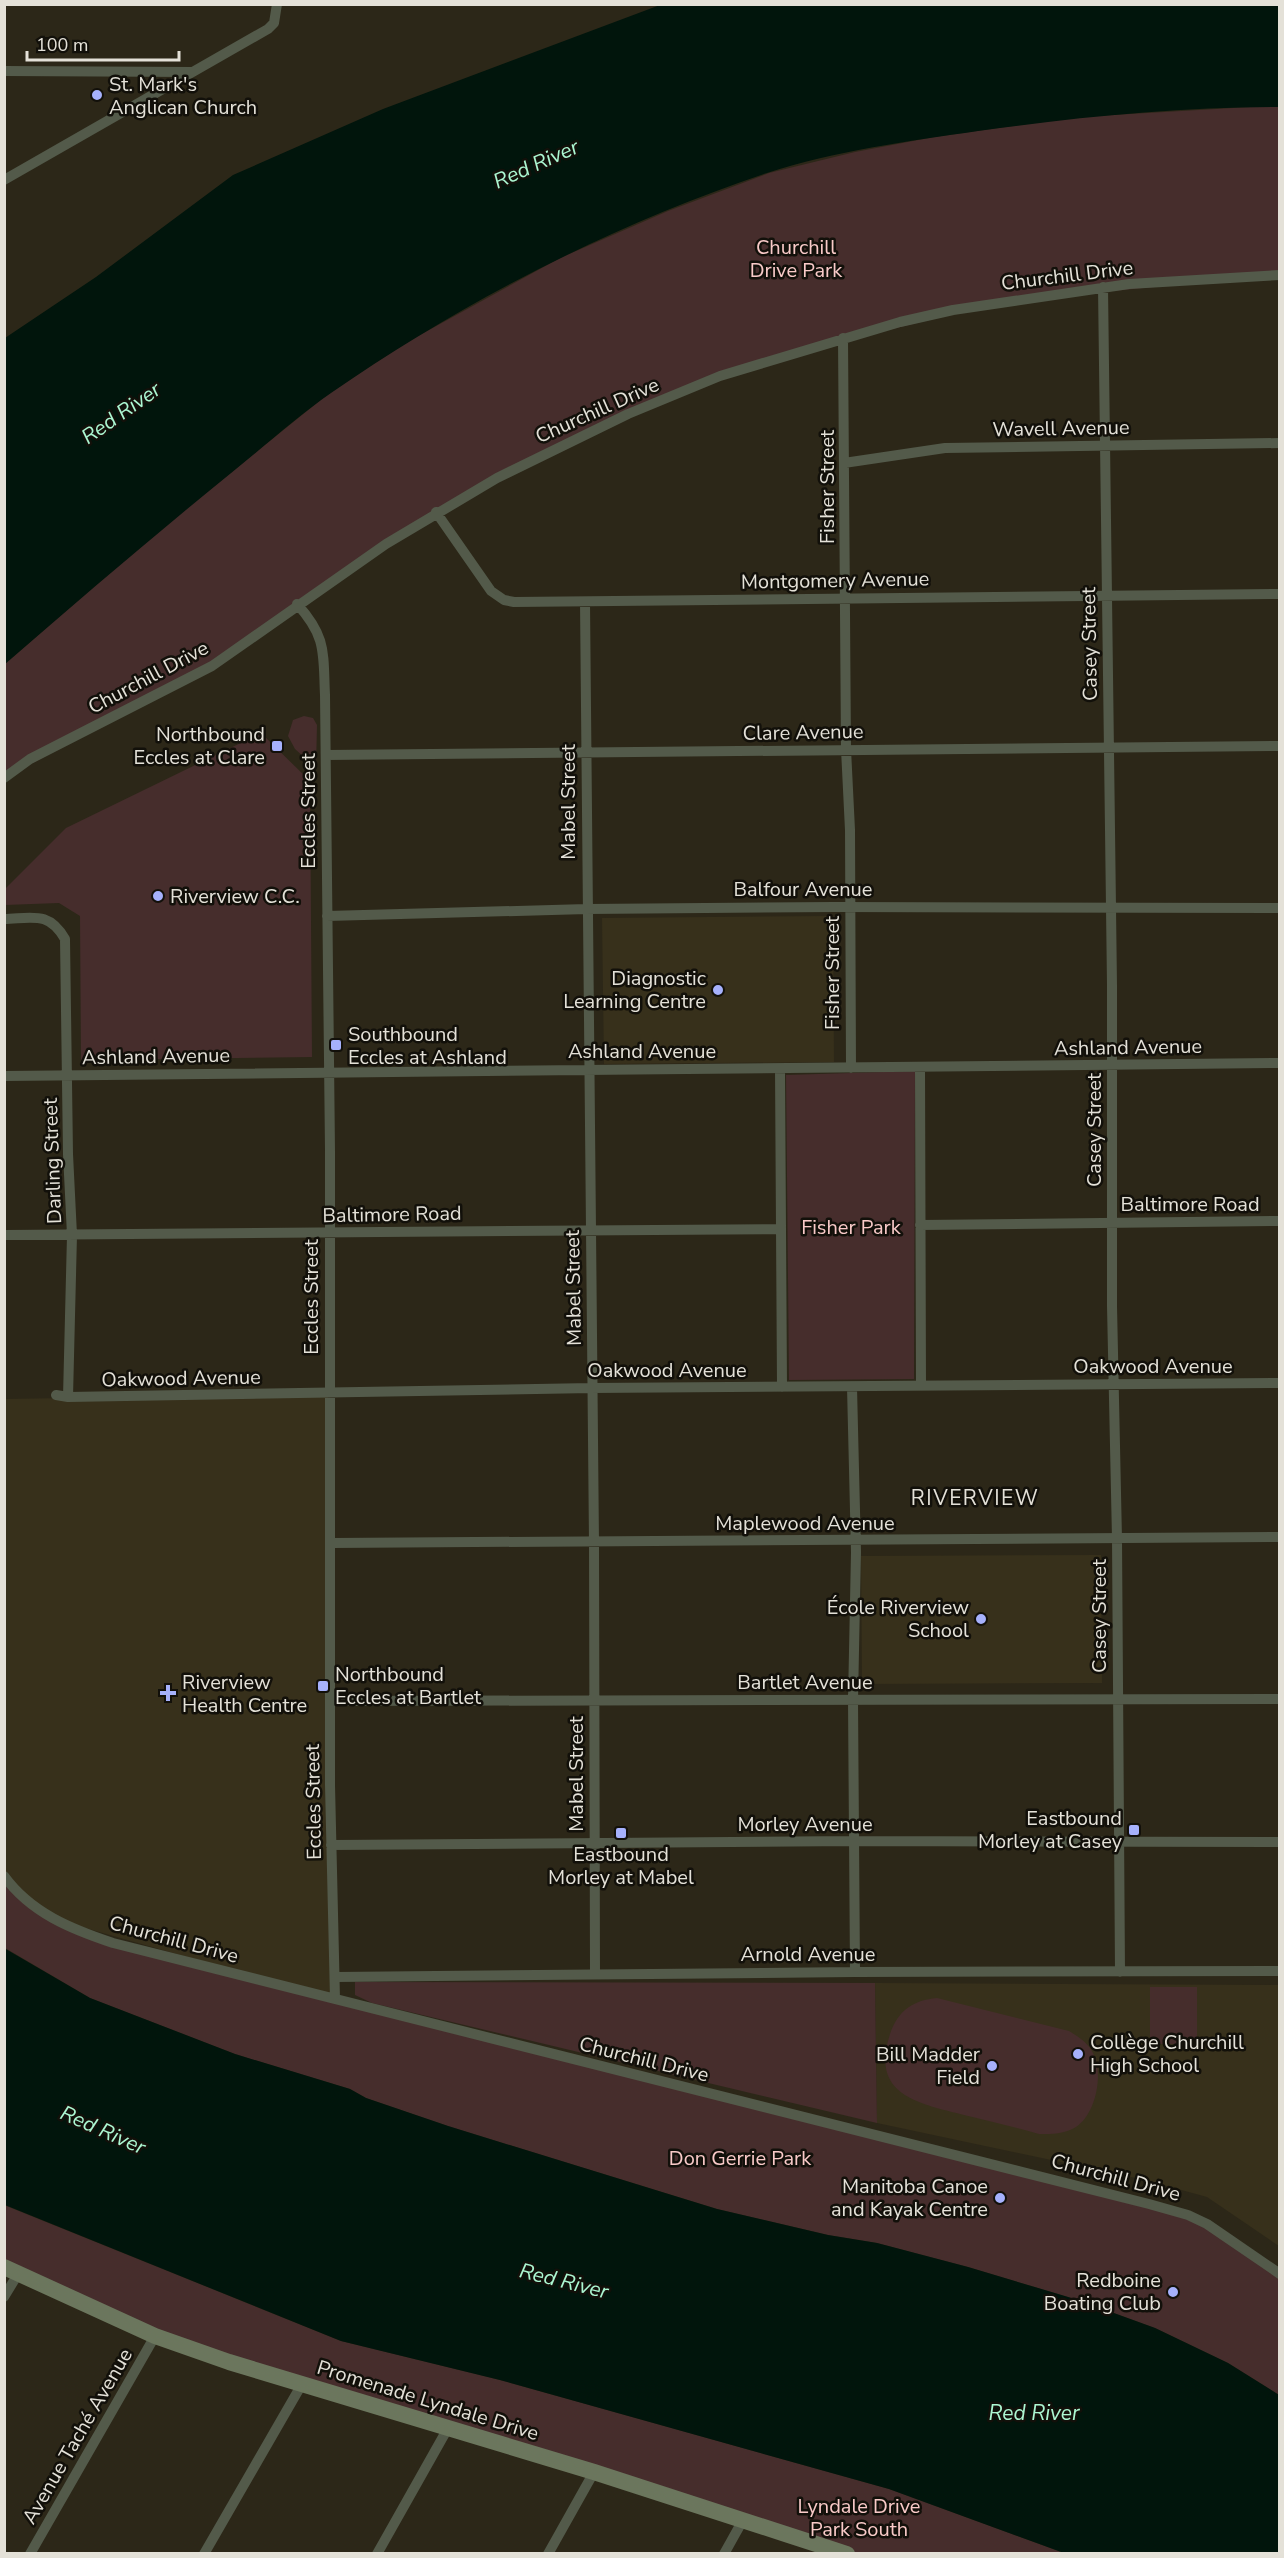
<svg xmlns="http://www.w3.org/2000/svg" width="1284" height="2558" font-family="'Nunito Sans',sans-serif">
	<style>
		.built { fill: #37301b }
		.green { fill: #462d2c }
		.water { fill: #01150c }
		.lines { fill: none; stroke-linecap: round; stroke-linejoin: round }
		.street { stroke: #535a4a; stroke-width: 10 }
		.secondary { stroke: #6b765d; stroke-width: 16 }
		.poi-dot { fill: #a6b1fc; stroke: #12100a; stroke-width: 2 }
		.labels { text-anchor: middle; stroke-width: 5; stroke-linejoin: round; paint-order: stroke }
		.poi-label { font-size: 20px; fill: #e4e1d8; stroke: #12100a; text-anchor: end }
		.park-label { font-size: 20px; fill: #f9cac8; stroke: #12100a }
		.street-label { font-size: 20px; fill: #e4e1d8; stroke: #12100a }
		.water-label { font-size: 21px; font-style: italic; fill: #acf7d2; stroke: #12100a }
		.neighbourhood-label { font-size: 21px; letter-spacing: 1.5px; fill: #e4e1d8; stroke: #12100a }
	</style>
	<rect width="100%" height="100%" fill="#2c2718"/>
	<path class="built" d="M 833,916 L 834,1062 L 604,1064 L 602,918 Z
		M 328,1394 L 335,1999 L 50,1918 L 5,1876 L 4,1399 Z
		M 1101,1555 L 1102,1683 L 862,1684 L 861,1556 Z
		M 875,1983 L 1279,1985 L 1279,2246 L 1207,2197 L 1145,2180 L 877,2123 Z"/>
	<path class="green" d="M 1250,107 L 1279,107 L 1279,275 L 1007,301 L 786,355 L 628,414 L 436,512 L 212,666 L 5,778 L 5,664 L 147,540 L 328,394 L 409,341 L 560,258 L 668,211 L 769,173 L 855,152 L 934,137 L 1078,117 Z
		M 304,716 L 313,718 L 317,725 L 316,768 L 295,749 L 288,736 L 293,720 Z
		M 261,733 L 310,781 L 312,1057 L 81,1060 L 80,916 L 59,903 L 5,905 L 5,889 L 66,828 Z
		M 915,1071 L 914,1379 L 789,1380 L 786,1075 Z
		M 4,1876 L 67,1927 L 1188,2215 L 1279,2274 L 1279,2395 L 1228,2363 L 1155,2328 L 1078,2300 L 968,2267 L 877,2243 L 828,2235 L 717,2209 L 448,2126 L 366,2098 L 350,2089 L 235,2054 L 90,1998 L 5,1948 Z
		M 355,1982 L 875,1983 L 877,2123 L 372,2003 L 355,1995 Z
		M 1150,1987 L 1197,1987 L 1197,2044 L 1150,2044 Z
		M 937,1998 L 1069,2031 C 1079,2037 1088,2043 1093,2053 C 1104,2073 1096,2114 1076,2127 C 1065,2134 1052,2134 1039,2134 C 1014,2127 989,2121 964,2115 C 917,2103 870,2095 890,2034 C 898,2010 914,2000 937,1998 Z
		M 4,2205 L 341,2341 L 500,2380 L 889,2489 L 1064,2553 L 853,2553 L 155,2336 L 5,2267 Z"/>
	<path class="water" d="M 660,5 L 1279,5 L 1279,107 C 1179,107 1078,117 978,131 C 908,141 835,151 767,173 C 615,224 463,301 331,393 C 298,416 267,444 236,469 C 157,533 81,598 5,664 L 5,338 L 96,277 L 233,175 L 383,109 Z
		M 4,1948 L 90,1998 L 235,2054 L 350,2089 L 366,2098 L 448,2126 L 717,2209 L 828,2235 L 877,2243 L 968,2267 L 1078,2300 L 1155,2328 L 1228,2363 L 1279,2395 L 1279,2553 L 1064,2553 L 889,2489 L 500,2380 L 341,2341 L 5,2205 Z"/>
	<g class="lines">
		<path class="street" d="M 4,71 L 192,72
			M 4,180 L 268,29 L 274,23 L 277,4
			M 1103,287 L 1112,985 L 1112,1306 L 1117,1539 L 1120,1972
			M 843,338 L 846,749 L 850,830 L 851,1068
			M 844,463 L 945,448 L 1280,443
			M 436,512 L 491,591 L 504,600 L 514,602 L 1280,594
			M 585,602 L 594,1543 L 595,1974
			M 297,604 C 327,637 323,653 325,695 L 330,1151 L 330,1785 L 335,1999
			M 326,755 L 1280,746
			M 4,778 L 30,759 L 212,666 L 386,544 L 497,478 L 628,414 L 720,376 L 900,322 L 953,310 L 1129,284 L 1280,275
			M 327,916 L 587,909 L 834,907 L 1280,908
			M 4,919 C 33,918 49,911 65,939 L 68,1154 L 72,1235 L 68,1397
			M 920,1067 L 921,1385
			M 780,1069 L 782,1387
			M 4,1076 L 1280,1063
			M 920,1225 L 1280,1221
			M 4,1235 L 781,1229
			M 852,1387 L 856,1552 L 853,1700 L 855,1972
			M 56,1395 L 68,1397 L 592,1388 L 1280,1383
			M 332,1543 L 1280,1537
			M 331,1701 L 1280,1699
			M 331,1845 L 854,1841 L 1280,1842
			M 4,1876 C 31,1913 71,1929 113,1943 L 1149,2204 L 1188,2215 L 1207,2224 L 1280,2274
			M 336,1977 L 855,1972 L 1280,1971
			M 4,2297 L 18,2274
			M 30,2554 L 155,2336
			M 204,2554 L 302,2384
			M 377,2554 L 448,2428
			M 548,2554 L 594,2472
			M 724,2554 L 743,2520"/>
		<path class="secondary" d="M 4,2267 L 155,2336 L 229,2362 L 594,2472 L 847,2554"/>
	</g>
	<g class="poi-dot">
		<circle cx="97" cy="95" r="6"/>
		<rect x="271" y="740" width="12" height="12" rx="3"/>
		<circle cx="158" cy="896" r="6"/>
		<circle cx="718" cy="990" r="6"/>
		<rect x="330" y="1039" width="12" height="12" rx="3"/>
		<circle cx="981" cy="1619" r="6"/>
		<rect x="317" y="1680" width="12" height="12" rx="3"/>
		<path d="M165 1684h6v6h6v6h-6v6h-6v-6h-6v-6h6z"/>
		<rect x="1128" y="1824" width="12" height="12" rx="3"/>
		<rect x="615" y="1827" width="12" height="12" rx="3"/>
		<circle cx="1078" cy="2054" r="6"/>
		<circle cx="992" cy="2066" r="6"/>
		<circle cx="1000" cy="2198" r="6"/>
		<circle cx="1173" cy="2292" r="6"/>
	</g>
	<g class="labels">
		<g class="poi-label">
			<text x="109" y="91" text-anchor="start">St. Mark's<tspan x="109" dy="23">Anglican Church</tspan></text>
			<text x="265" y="741">Northbound<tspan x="265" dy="23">Eccles at Clare</tspan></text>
			<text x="170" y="903" text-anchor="start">Riverview C.C.</text>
			<text x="706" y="985">Diagnostic<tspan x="706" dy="23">Learning Centre</tspan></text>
			<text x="348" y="1041" text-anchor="start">Southbound<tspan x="348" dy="23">Eccles at Ashland</tspan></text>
			<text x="969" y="1614">École Riverview<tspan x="969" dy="23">School</tspan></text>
			<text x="335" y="1681" text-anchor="start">Northbound<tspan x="335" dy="23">Eccles at Bartlet</tspan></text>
			<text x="182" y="1689" text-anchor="start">Riverview<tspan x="182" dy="23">Health Centre</tspan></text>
			<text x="1122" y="1825">Eastbound<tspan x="1122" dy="23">Morley at Casey</tspan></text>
			<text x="621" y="1861" text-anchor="middle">Eastbound<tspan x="621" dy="23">Morley at Mabel</tspan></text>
			<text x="1090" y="2049" text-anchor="start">Collège Churchill<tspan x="1090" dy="23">High School</tspan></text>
			<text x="980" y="2061">Bill Madder<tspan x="980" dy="23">Field</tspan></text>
			<text x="988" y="2193">Manitoba Canoe<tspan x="988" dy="23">and Kayak Centre</tspan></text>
			<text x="1161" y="2287">Redboine<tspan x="1161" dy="23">Boating Club</tspan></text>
		</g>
		<g class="park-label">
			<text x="796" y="254">Churchill<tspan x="796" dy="23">Drive Park</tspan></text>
			<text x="851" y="1234">Fisher Park</text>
			<text x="740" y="2165">Don Gerrie Park</text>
			<text x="859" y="2513">Lyndale Drive<tspan x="859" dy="23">Park South</tspan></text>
		</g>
		<g class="street-label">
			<text transform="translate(1067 275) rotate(-7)" y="7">Churchill Drive</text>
			<text transform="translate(597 410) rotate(-24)" y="7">Churchill Drive</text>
			<text transform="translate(1061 428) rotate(-1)" y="7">Wavell Avenue</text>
			<text transform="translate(827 487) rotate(-90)" y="7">Fisher Street</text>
			<text transform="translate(835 580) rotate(-1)" y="7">Montgomery Avenue</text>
			<text transform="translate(1089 644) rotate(-91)" y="7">Casey Street</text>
			<text transform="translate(148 677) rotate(-28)" y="7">Churchill Drive</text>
			<text transform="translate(803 732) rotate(-1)" y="7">Clare Avenue</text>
			<text transform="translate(568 802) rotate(-90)" y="7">Mabel Street</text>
			<text transform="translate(308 811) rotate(-90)" y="7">Eccles Street</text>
			<text x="803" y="896">Balfour Avenue</text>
			<text transform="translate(832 973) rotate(-90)" y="7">Fisher Street</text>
			<text transform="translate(1128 1047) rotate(-1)" y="7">Ashland Avenue</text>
			<text x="642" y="1058">Ashland Avenue</text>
			<text transform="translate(156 1056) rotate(-1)" y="7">Ashland Avenue</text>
			<text transform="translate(1094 1130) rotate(-90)" y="7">Casey Street</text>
			<text transform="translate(52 1161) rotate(-92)" y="7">Darling Street</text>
			<text x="1190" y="1211">Baltimore Road</text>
			<text transform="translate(392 1214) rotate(-1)" y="7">Baltimore Road</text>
			<text transform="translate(573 1288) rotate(-91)" y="7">Mabel Street</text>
			<text transform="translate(311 1297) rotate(-90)" y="7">Eccles Street</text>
			<text x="1153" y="1373">Oakwood Avenue</text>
			<text x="667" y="1377">Oakwood Avenue</text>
			<text transform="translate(181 1378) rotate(-1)" y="7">Oakwood Avenue</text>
			<text x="805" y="1530">Maplewood Avenue</text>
			<text transform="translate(1099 1616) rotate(-90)" y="7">Casey Street</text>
			<text x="805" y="1689">Bartlet Avenue</text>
			<text transform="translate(576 1774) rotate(-90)" y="7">Mabel Street</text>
			<text transform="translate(313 1802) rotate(-91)" y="7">Eccles Street</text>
			<text x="805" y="1831">Morley Avenue</text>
			<text transform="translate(174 1939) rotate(15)" y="7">Churchill Drive</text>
			<text x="808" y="1961">Arnold Avenue</text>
			<text transform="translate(644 2059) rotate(14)" y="7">Churchill Drive</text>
			<text transform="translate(1116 2177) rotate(15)" y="7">Churchill Drive</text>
			<text transform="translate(428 2400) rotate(17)" y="7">Promenade Lyndale Drive</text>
			<text transform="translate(77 2436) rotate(-60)" y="7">Avenue Taché Avenue</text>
		</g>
		<g class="water-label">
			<text transform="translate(536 164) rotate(-24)" y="7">Red River</text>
			<text transform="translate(121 413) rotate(-35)" y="7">Red River</text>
			<text transform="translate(103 2130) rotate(24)" y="7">Red River</text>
			<text transform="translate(564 2281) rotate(14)" y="7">Red River</text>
			<text x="1034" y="2420">Red River</text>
		</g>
		<g class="neighbourhood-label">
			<text x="975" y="1505">RIVERVIEW</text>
		</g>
	</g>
	<rect width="1284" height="2558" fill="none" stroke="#e4e1d8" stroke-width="12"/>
	<path d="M27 51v9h152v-9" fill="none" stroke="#e4e1d8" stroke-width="3"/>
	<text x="36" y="51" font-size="18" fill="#e4e1d8" stroke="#12100a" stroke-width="4.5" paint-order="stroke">100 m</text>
</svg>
